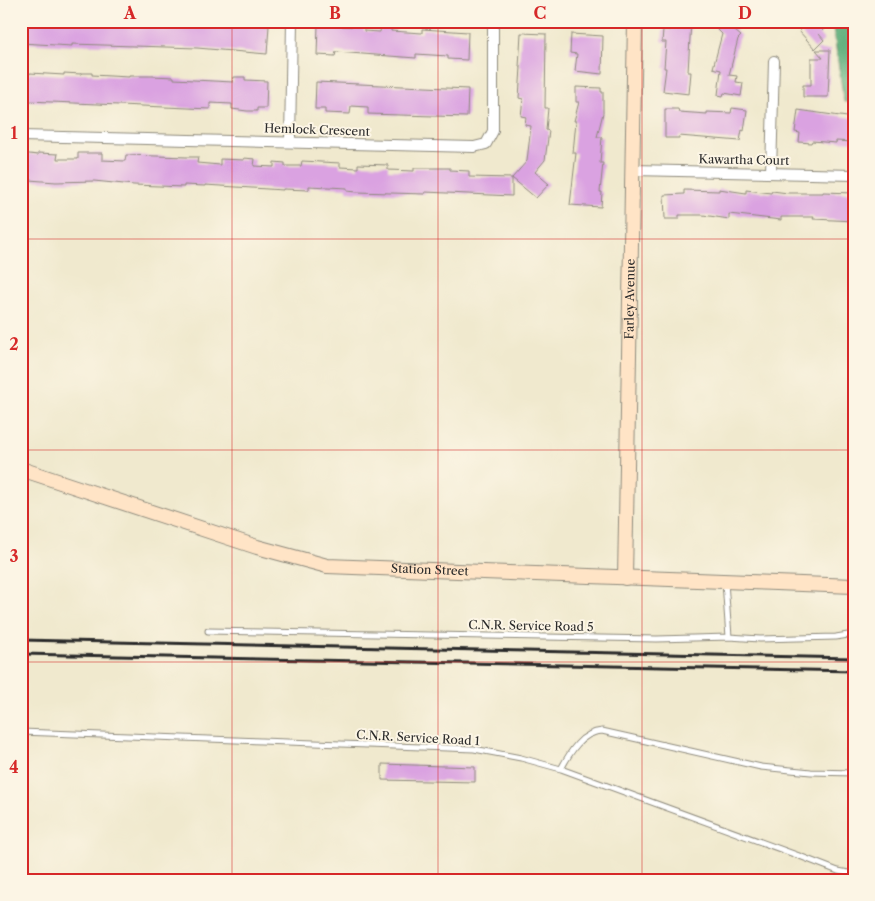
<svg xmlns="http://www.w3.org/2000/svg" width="875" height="901" font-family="'Libre Caslon Text',serif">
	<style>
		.forest { fill: #5dae7a; stroke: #446c52 }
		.building { fill: #daa2e1 }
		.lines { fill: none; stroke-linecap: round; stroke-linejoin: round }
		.lane-casing { stroke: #8e8a7c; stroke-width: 7 }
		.street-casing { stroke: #8e8a7c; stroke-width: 12 }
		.secondary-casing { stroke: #8e8a7c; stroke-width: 16 }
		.lane { stroke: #fff; stroke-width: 5 }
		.street { stroke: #fff; stroke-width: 10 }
		.secondary { stroke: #ffe4c6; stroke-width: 14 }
		.rail { stroke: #2b2b2b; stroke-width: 3 }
		.grid { fill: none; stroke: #d62828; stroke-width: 1; stroke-opacity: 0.55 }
		.labels { text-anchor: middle; stroke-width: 4; stroke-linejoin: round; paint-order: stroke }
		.street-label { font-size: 12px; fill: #2b2b2b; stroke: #fcf5e5 }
		.neatline { fill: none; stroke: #d62828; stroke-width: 2 }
		.grid-label { font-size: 16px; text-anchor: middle; font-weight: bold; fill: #d62828 }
	</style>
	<rect width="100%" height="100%" fill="#fcf5e5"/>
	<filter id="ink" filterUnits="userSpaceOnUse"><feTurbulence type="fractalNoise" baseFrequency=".02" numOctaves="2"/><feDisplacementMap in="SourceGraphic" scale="10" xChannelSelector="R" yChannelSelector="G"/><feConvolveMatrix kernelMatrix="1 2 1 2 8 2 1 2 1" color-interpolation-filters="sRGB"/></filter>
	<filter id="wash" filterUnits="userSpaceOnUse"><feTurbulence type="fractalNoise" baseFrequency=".0096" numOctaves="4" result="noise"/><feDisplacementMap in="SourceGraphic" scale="20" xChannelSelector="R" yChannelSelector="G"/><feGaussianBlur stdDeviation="1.12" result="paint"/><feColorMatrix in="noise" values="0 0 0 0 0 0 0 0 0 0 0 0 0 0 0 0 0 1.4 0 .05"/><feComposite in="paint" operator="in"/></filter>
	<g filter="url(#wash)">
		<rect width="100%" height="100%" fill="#f0e9ce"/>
		<path class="forest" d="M 832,21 L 854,21 L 854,102 L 844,102 Z"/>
		<g id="blocks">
			<path class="building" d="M 21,21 L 166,21 L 202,23 L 202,22 L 269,26 L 267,54 L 197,48 L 72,44 L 72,46 L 21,43 Z
				M 671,21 L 691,21 L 688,72 L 691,72 L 689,94 L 663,91 L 666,68 L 664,68 L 666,42 L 662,42 L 663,30 L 671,30 Z
				M 719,21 L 744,21 L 735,31 L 741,36 L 738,39 L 729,75 L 737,76 L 736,82 L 743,83 L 741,96 L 724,93 L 723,96 L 718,95 L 721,70 L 713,68 L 722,34 L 714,26 Z
				M 810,21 L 817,21 L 824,29 L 819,34 L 824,40 L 815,49 L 799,31 Z
				M 318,25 L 364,27 L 364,31 L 380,32 L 381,27 L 391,28 L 391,31 L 422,33 L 422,29 L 468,32 L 467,60 L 448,59 L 448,56 L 416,54 L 416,58 L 336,52 L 335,56 L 317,55 Z
				M 521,33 L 546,34 L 545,108 L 548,108 L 546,130 L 549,131 L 545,160 L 535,172 L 549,184 L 536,198 L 512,178 L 527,161 L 531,126 L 525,125 L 526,117 L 521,116 L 523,99 L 519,98 L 521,67 L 519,67 Z
				M 571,34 L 603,36 L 602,74 L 575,71 L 577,54 L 570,53 Z
				M 816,50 L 830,50 L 828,97 L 803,97 L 803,85 L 811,85 L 811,58 L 823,58 Z
				M 30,73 L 64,75 L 64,73 L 81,74 L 81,73 L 92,73 L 92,75 L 129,77 L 129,76 L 152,76 L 174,77 L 174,79 L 233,82 L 234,77 L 245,77 L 245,80 L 267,81 L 266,108 L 257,108 L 257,111 L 247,111 L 232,109 L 232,104 L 210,103 L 210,109 L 29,101 L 29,98 L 21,98 L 21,74 L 30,74 Z
				M 316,82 L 468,89 L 467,117 L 368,114 L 368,107 L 351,106 L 350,114 L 325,113 L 325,109 L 315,109 Z
				M 576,87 L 601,88 L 601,92 L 603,92 L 603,113 L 597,137 L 602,137 L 600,163 L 603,163 L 600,192 L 602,192 L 601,207 L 570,205 L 576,153 L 573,153 L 576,121 L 574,121 L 579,102 L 576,102 Z
				M 732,108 L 747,110 L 744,131 L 742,130 L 740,141 L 679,136 L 679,138 L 665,138 L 665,109 L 678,109 L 679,112 L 707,114 L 707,112 L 731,113 Z
				M 798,110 L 854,118 L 854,142 L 836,141 L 836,143 L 812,141 L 811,143 L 799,142 L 800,133 L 795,132 Z
				M 21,153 L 38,155 L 38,153 L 58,154 L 57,159 L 78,159 L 78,153 L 102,153 L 102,160 L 125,161 L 126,155 L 187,157 L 198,157 L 197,163 L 220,165 L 220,159 L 244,160 L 244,158 L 255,159 L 254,166 L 274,167 L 274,162 L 285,163 L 285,166 L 301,166 L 302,161 L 340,163 L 340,167 L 358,168 L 358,164 L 388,165 L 388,170 L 414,171 L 414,168 L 450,168 L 450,170 L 469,171 L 469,177 L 512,178 L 512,196 L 425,192 L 425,194 L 357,192 L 347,191 L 347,188 L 309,186 L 309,190 L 283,189 L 283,190 L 205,185 L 205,186 L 184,185 L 184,187 L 134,185 L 94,181 L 56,182 L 29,180 L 29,182 L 21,181 Z
				M 719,189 L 746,193 L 746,190 L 771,193 L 772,191 L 788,193 L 823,193 L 823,192 L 854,193 L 854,221 L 813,219 L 814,217 L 781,217 L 781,220 L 729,214 L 729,219 L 703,215 L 679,215 L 679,219 L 665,219 L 664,195 L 684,194 L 684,190 L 719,191 Z
				M 382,764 L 475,767 L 475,782 L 382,780 Z"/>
		</g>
	</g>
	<g filter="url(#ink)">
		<use href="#blocks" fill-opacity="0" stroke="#8e8a7c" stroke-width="1"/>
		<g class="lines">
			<g class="lane-casing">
				<path id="lane" d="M 725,582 L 729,637
					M 208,631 L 657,639 L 729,637 L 760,639 L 836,637 L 854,634
					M 21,732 L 474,749 L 521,758 L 561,769 L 802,857 L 838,871 L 854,874
					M 561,769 C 570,752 582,732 602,731 L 761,767 L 811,772 L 854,773"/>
			</g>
			<g class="street-casing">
				<path id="street" d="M 21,136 L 474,147 L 486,144 L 493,131 L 493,21
					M 290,141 L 292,21
					M 633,170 L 854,175
					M 771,173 L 774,61"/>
			</g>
			<g class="secondary-casing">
				<g id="secondary">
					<path id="s1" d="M 21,469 L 257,547 L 327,566 L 854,586"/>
					<path id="s2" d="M 625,578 L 635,21"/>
				</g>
			</g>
			<use href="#lane" class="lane"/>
			<use href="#street" class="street"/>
			<use href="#secondary" class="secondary"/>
			<path class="rail" d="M 21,640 L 854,658
				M 21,654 L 854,671"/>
		</g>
	</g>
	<path class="grid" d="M 232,21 L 232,880M 438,21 L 438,880M 642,21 L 642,880M 21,239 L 854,239M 21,450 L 854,450M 21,662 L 854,662"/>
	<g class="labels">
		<g class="street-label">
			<text transform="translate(317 130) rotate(2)" y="4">Hemlock Crescent</text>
			<text transform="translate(744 160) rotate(1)" y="4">Kawartha Court</text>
			<text dy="4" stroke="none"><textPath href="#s2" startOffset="279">Farley Avenue</textPath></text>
			<text dy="4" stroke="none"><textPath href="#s1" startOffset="424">Station Street</textPath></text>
			<text transform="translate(531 626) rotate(1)" y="4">C.N.R. Service Road 5</text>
			<text transform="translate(418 738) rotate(3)" y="4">C.N.R. Service Road 1</text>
		</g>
	</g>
	<rect width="875" height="901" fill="none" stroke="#fcf5e5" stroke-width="55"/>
	<rect x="28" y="28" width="820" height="846" class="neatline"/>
	<g class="grid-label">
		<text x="130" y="19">A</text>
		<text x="335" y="19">B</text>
		<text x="540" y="19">C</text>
		<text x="745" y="19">D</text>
		<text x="14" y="139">1</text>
		<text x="14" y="350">2</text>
		<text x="14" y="562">3</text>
		<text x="14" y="773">4</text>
	</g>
</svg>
